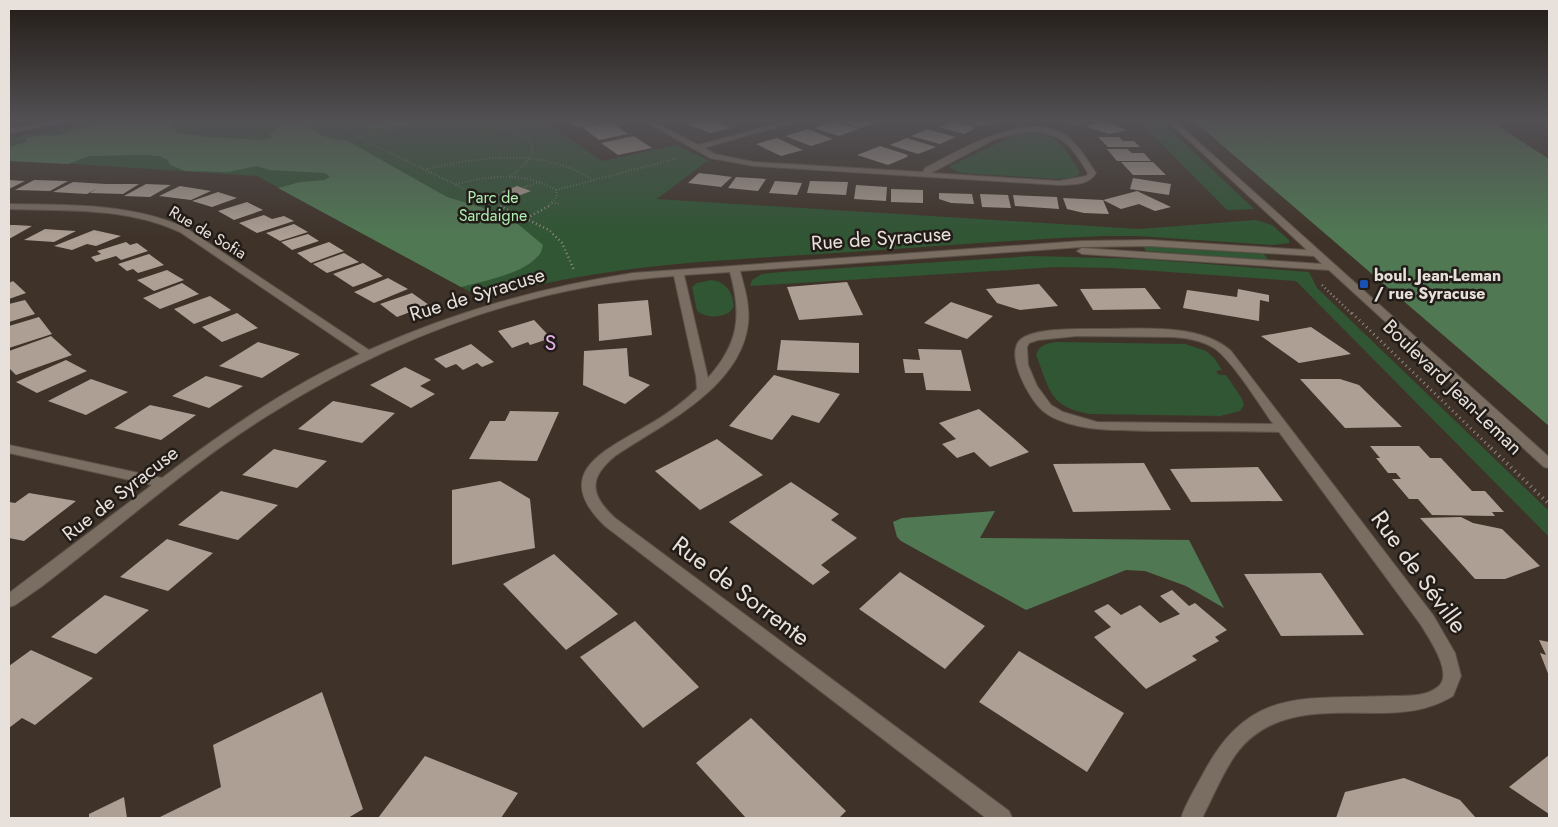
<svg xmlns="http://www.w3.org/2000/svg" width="1558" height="827" font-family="Jost,sans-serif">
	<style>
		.green { fill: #305634 }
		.forest { fill: #507953 }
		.building { fill: #ad9f93 }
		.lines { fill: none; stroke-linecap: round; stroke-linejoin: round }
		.minor-casing { stroke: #5c524a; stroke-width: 2 }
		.path-far3 { stroke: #958b83; stroke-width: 2; stroke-dasharray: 0.5 2.5; stroke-linecap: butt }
		.path-far2 { stroke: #958b83; stroke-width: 2.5; stroke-dasharray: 1 3; stroke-linecap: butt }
		.path-far1 { stroke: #958b83; stroke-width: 3; stroke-dasharray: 1 4; stroke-linecap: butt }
		.path { stroke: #958b83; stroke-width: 4; stroke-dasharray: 1 4.5; stroke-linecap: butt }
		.minor { fill: #7a6d61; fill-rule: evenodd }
		.transit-dot { fill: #1a4fb4; stroke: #221c18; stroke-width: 2 }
		.labels { text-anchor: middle; stroke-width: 5; stroke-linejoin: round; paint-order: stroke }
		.far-park-label { font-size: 16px; fill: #aeeeb3; stroke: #221c18 }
		.far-street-label { font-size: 16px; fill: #e8e0da; stroke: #221c18 }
		.far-poi-label { font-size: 16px; font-weight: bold; fill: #e8e0da; stroke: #221c18; text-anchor: start }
		.street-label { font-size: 20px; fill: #e8e0da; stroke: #221c18 }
		.neighbourhood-label { font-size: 21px; letter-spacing: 1px; fill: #e9b3ee; stroke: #221c18 }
		.near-street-label { font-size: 24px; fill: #e8e0da; stroke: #221c18 }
	</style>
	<rect width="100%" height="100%" fill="#3f3329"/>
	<path class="green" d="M 105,121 L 543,121 L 602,161 L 676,145 L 710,161 L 706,162 L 657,199 L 1139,229 L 1256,220 L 1272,225 L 1289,240 L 1289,243 L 1273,245 L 1137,236 L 1104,236 C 1009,240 915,248 820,254 C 705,261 594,266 483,299 L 257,176 L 14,160 L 9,154 L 9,138 Z
		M 1139,121 L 1161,121 L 1254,209 L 1227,210 Z
		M 1029,132 C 1061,135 1062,146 1079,170 L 1079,175 L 1071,178 L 1059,179 L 961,173 L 950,168 L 950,166 L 1017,134 Z
		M 1143,246 L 1264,254 L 1268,260 L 1146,251 Z
		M 1032,256 L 1142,259 L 1309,272 L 1317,288 L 1549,511 L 1549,537 L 1296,281 L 1112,268 L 1057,267 L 750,286 L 752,280 L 762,274 L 780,272 Z
		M 711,280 C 726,282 732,291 734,306 C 729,319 707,319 697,311 L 692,287 L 697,283 Z
		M 1057,342 L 1185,344 L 1206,351 L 1214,358 L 1222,370 L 1216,371 L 1219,375 L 1226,375 L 1241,397 L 1244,405 L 1240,411 L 1220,416 L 1090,414 C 1049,407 1050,390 1036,355 C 1039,345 1047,343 1057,342 Z"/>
	<path class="forest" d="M 130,121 L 171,121 L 176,132 L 207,137 L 264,140 L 272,138 L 270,135 L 282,121 L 302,121 L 321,135 L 332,139 L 348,141 L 447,197 L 507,215 L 543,245 C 542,249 541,254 538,256 C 523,274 483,281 461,287 L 278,188 L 300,182 L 324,180 L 330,177 L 325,173 L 269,170 L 257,166 L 228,172 L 185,171 L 171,165 L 166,159 L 159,156 L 145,155 L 89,156 L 68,164 L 9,161 L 9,147 L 26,142 L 26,138 L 44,135 L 55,136 L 84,127 Z
		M 364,121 L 426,121 L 420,123 L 387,128 L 367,128 L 366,122 Z
		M 1194,121 L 1490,121 L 1549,159 L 1549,426 Z
		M 995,511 L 980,538 L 1189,540 L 1224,608 L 1186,586 L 1145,571 L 1126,570 L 1026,610 L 901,541 L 897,537 L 893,522 L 902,518 Z"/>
	<path class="building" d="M 569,121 L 605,121 L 605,122 L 577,127 Z
		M 701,121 L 714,121 L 731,128 L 710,133 L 688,124 Z
		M 834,121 L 859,129 L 839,136 L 814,128 Z
		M 840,121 L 876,121 L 880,122 L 859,128 Z
		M 953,121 L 972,126 L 974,129 L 964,134 L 939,127 Z
		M 968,121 L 1001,121 L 1001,122 L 981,126 Z
		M 1060,121 L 1084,121 L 1077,125 Z
		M 1104,121 L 1127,130 L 1109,134 L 1085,126 Z
		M 611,122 L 628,134 L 599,140 L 582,127 Z
		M 808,129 L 833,139 L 811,146 L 785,136 Z
		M 927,129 L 956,137 L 940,144 L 911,136 Z
		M 634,136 L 652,148 L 618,155 L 601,143 Z
		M 1098,137 L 1119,137 L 1123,141 L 1134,141 L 1140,147 L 1108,147 Z
		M 777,138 L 803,150 L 781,156 L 756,144 Z
		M 907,138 L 936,147 L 918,154 L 890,145 Z
		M 880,146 L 908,155 L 907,157 L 888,165 L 857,155 Z
		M 1107,149 L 1127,149 L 1132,153 L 1144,153 L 1151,161 L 1117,161 Z
		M 1121,162 L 1153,162 L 1166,175 L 1133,175 Z
		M 699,173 L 717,175 L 732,177 L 721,187 L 688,183 Z
		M 736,177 L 752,178 L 766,179 L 758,191 L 728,188 Z
		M 1133,178 L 1171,184 L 1169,195 L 1130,189 Z
		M 9,180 L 25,181 L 9,189 Z
		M 34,180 L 68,181 L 50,191 L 15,190 Z
		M 775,181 L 790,182 L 802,183 L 797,195 L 769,193 Z
		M 810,181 L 848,182 L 846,195 L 807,193 Z
		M 73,182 L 106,184 L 139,184 L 123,194 L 90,193 L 98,188 L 87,194 L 53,192 Z
		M 146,184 L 171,185 L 150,197 L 124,196 Z
		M 856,185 L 887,187 L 886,201 L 854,199 Z
		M 180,186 L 211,191 L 191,200 L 159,196 Z
		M 517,186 L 531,191 L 515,197 L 501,192 Z
		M 891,189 L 923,190 L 923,203 L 891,202 Z
		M 1137,191 L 1171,207 L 1155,211 L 1139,204 L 1121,209 L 1103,200 Z
		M 218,192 L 237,198 L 212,207 L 192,201 Z
		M 939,193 L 972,194 L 974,204 L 951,203 L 939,199 Z
		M 980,194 L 1008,195 L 1011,208 L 982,207 Z
		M 1013,195 L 1057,197 L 1059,209 L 1015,206 Z
		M 1063,198 L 1103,200 L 1109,214 L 1084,213 L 1067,209 Z
		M 247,202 L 263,210 L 234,220 L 218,211 Z
		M 264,215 L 272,219 L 284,216 L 294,221 L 257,233 L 239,223 Z
		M 294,224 L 308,232 L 280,241 L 266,233 Z
		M 9,225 L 16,225 L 32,226 L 9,239 Z
		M 45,229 L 59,230 L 76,231 L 54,242 L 24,240 Z
		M 94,230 L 121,236 L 96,246 L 87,244 L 72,250 L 54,246 Z
		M 308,234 L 319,241 L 292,250 L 281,242 Z
		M 126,242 L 130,245 L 137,243 L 148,251 L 121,260 L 116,256 L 96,262 L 91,257 L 101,254 L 97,251 Z
		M 329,242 L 344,251 L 311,263 L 297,253 Z
		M 344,253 L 359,262 L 327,273 L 313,264 Z
		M 149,254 L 164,265 L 138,273 L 133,269 L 127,271 L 118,264 Z
		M 363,263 L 383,276 L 353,287 L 333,274 Z
		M 167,270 L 184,280 L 154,291 L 137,280 Z
		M 388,278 L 408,289 L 374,303 L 354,292 Z
		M 13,281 L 26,293 L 9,299 L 9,283 Z
		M 847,282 L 863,315 L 799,320 L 787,287 Z
		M 182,283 L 199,294 L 160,309 L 143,298 Z
		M 1039,284 L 1058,306 L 1020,310 L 997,303 L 986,289 Z
		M 1145,288 L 1161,309 L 1093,310 L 1080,289 Z
		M 1238,289 L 1269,295 L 1269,302 L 1260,300 L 1259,321 L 1183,308 L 1187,290 L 1237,297 Z
		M 412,293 L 429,305 L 397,317 L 380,304 Z
		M 210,296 L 231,310 L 194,324 L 174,309 Z
		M 25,300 L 35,314 L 9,322 L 9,304 Z
		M 648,300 L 652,335 L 599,341 L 598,304 Z
		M 951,302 L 993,316 L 967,339 L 924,323 Z
		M 237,313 L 258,328 L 222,342 L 202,327 Z
		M 39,317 L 52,334 L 9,348 L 9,326 Z
		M 534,320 L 551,338 L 530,345 L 528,342 L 512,348 L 498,331 Z
		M 1311,327 L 1351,354 L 1299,363 L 1261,336 Z
		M 51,336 L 72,355 L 16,375 L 9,368 L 9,351 Z
		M 781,340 L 859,343 L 859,373 L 777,370 Z
		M 258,342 L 300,354 L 262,378 L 219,366 Z
		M 471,344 L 494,362 L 482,367 L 477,363 L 463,370 L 456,364 L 446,368 L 434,359 Z
		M 627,348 L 629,376 L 650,385 L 625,404 L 583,385 L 584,351 Z
		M 918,349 L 961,350 L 971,391 L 926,390 L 923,373 L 905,373 L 903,359 L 920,360 Z
		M 66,360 L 87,371 L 37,393 L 16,382 Z
		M 405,367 L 431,380 L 420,386 L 435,394 L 411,408 L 370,385 Z
		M 774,375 L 840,394 L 819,423 L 792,415 L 772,440 L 729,426 Z
		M 206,376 L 243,386 L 209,408 L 172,396 Z
		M 91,379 L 128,392 L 86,415 L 48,401 Z
		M 1300,379 L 1340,379 L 1359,385 L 1402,427 L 1345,428 Z
		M 333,401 L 395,413 L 362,443 L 298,429 Z
		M 150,405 L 196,415 L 161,440 L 114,428 Z
		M 979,409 L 1012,437 L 1029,452 L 990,467 L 974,452 L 957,458 L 942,444 L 956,439 L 939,423 Z
		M 510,411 L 559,412 L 537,461 L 469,459 L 490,421 L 505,421 Z
		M 717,439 L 763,475 L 700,510 L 655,471 Z
		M 1370,446 L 1419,446 L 1430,458 L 1441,458 L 1472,491 L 1485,491 L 1504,512 L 1492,512 L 1495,516 L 1432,515 L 1418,499 L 1409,499 L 1392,479 L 1401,479 L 1396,473 L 1388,473 L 1376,458 L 1380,458 Z
		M 274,449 L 327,461 L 297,488 L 242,475 Z
		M 1144,463 L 1171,510 L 1073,512 L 1053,464 Z
		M 1258,467 L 1283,501 L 1191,502 L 1170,469 Z
		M 500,481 L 530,499 L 535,548 L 452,565 L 452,490 Z
		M 791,482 L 839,514 L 831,520 L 857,538 L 821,565 L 830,572 L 813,585 L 729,522 Z
		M 221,491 L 278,505 L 238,540 L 178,525 Z
		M 29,493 L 76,501 L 24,541 L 9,538 L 9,502 L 15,503 Z
		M 1461,517 L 1473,523 L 1502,529 L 1540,566 L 1505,579 L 1475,579 L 1420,518 Z
		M 167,539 L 213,553 L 168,591 L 120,577 Z
		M 554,554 L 618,614 L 566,650 L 503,584 Z
		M 900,572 L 985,626 L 945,669 L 859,609 Z
		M 1321,573 L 1364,635 L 1281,636 L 1244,574 Z
		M 1172,590 L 1189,606 L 1195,603 L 1227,630 L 1215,637 L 1219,641 L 1192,656 L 1197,660 L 1146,689 L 1094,637 L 1111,627 L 1094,611 L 1108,604 L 1121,615 L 1140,605 L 1160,623 L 1180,614 L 1160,596 Z
		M 105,595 L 149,610 L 96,654 L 51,637 Z
		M 635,621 L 699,687 L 643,728 L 580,657 Z
		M 1539,640 L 1549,642 L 1549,676 L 1540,653 L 1546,655 Z
		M 31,650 L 93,678 L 35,725 L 22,718 L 9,728 L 9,666 Z
		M 1019,651 L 1124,713 L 1087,772 L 979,702 Z
		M 322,692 L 363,809 L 348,818 L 158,818 L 221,787 L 213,745 Z
		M 751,718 L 846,811 L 839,818 L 746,818 L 696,763 Z
		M 1549,755 L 1549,814 L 1509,787 Z
		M 425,756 L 518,793 L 501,818 L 378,818 Z
		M 1404,778 L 1460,800 L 1476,818 L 1336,818 L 1345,792 Z
		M 124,797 L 127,818 L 89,818 L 89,814 Z"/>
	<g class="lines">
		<g class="minor-casing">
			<path id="minor" d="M 57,121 L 70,121 L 9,133 L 9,129 Z
				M 644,121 L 652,121 L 698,145 L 788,121 L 798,121 L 704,148 L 715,154 L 754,162 L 923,172 L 925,168 C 961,150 1029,107 1068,137 C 1079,146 1088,161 1096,173 C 1088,186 1073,184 1059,185 L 754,166 L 710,158 ZM 1031,131 C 1065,134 1071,146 1088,173 L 1086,176 L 1059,181 L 931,173 L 997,138 Z
				M 1168,121 L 1175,121 L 1549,457 L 1549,468 L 1544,467 L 1329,270 L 1082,254 L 1077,251 L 1082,248 L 1322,264 L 1314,256 L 1149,246 L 1082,247 L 740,271 C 745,289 750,306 748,324 C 740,389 662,424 615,456 C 588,478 590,495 615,518 L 1009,811 L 1012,818 L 986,818 L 605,526 C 550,473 604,451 648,425 C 666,415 682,403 697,389 L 696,376 L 674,276 C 528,286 391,338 267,416 C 187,466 116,530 41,587 L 15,605 L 9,607 L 9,593 L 152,485 L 9,453 L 9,445 L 162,478 C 224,431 289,386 360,354 L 180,232 C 126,207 67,211 9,209 L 9,204 C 69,205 131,203 186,228 L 369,350 C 457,311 538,288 633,273 L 1082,241 L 1149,240 L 1307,250 ZM 730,272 C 742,316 739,343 708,378 L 684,275 Z
				M 1102,329 C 1141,329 1200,323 1231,351 L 1433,615 L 1455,653 L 1461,676 L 1453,696 C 1428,711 1404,713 1376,713 C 1324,713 1270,708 1236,754 C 1222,774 1213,797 1202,818 L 1181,818 C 1186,803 1195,789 1203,774 C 1250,685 1305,700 1391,696 C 1406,696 1427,697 1439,686 C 1453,673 1429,638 1421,625 L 1279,432 C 1239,431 1198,431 1157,431 C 1127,430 1096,432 1067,423 C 1058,420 1050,417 1043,411 C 1029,399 1005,355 1020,340 C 1033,327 1084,329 1102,329 ZM 1077,336 L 1173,337 C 1187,338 1201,340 1214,348 C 1231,359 1260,405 1273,424 L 1097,422 L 1063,412 L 1051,405 L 1037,386 L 1028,365 L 1027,347 L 1029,343 L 1038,340 Z"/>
		</g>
		<path class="path-far3" d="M 341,121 L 346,128 L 360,138 L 502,207
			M 358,137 C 409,125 466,116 516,133 C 524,136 534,141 532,151 C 530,162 517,170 510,177
			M 427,169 C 482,156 544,148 593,180
			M 456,184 C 491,176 524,171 556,190 L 557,196 L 548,207
			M 522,188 L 541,182
			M 556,190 L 678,158
			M 487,199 L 504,193
			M 552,203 L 561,204"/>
		<path class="path-far2" d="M 500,206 L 549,230 L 562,243 L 574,270
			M 527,218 L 549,206
			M 1322,285 L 1353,315"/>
		<path class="path-far1" d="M 1352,313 L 1492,449"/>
		<path class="path" d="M 1491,448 L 1549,504"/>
		<use href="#minor" class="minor"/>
	</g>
	<linearGradient id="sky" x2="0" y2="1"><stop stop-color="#231c17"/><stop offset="0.51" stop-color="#525054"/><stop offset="1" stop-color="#525054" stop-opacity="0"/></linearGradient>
	<rect width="1558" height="237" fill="url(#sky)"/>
	<rect class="transit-dot" x="1359" y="279" width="10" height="10" rx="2.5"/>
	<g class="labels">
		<g class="far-park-label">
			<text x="493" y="203">Parc de<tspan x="493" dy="18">Sardaigne</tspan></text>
		</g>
		<g class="far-street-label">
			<text transform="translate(208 232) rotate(31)" y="6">Rue de Sofia</text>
		</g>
		<g class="far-poi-label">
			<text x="1374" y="281">boul. Jean-Leman<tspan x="1374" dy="18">/ rue Syracuse</tspan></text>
		</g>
		<g class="street-label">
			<text transform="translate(881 238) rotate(-4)" y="7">Rue de Syracuse</text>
			<text transform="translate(477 294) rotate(-17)" y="7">Rue de Syracuse</text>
			<text transform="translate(1453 387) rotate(44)" y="7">Boulevard Jean-Leman</text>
			<text transform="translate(120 493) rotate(-38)" y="7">Rue de Syracuse</text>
		</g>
		<g class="neighbourhood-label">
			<text x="551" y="350">S</text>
		</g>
		<g class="near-street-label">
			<text transform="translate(1419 572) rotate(54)" y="8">Rue de Séville</text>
			<text transform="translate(741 591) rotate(37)" y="8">Rue de Sorrente</text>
		</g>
	</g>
	<rect width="1558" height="827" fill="none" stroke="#e8e0da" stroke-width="20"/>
</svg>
